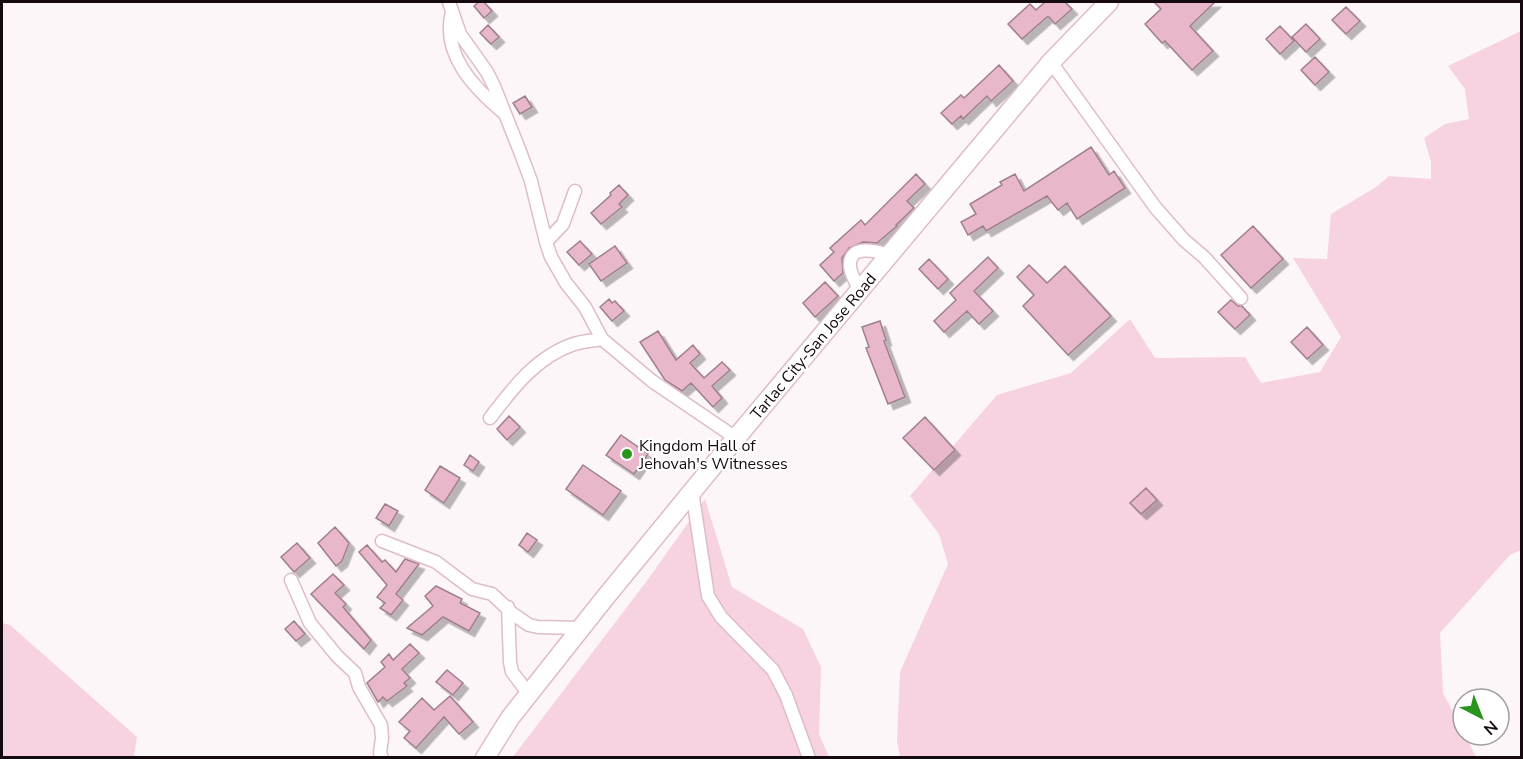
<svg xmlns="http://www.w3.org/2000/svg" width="1523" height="759" font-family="'Nunito Sans',sans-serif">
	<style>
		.green { fill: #f7d3e1 }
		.building { fill: #e8b7cb; stroke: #9f7f8c; stroke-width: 1.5; filter: url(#shadow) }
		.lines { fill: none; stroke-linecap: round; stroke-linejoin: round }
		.street-casing { stroke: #debcca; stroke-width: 15 }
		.secondary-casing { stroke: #debcca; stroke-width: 21 }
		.street { stroke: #fff; stroke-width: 12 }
		.secondary { stroke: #fff; stroke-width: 18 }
		.poi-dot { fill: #2a951d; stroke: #fff; stroke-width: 2 }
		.labels { text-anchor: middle; stroke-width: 4.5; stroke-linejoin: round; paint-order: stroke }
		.street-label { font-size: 16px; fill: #150a0f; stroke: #fff }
		.poi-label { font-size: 16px; fill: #150a0f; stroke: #fff; text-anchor: start }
	</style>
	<defs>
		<filter id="shadow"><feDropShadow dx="5.5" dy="5.5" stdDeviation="0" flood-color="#0004"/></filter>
	</defs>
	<rect width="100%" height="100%" fill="#fdf6f8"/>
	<path class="green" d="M 1521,31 L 1521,550 L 1510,555 L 1440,633 L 1443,693 L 1463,731 L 1463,735 L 1465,735 L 1476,757 L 900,757 L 897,741 L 900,672 L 948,564 L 939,534 L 910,496 L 997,395 L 1071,373 L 1130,319 L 1155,358 L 1245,357 L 1261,383 L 1320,372 L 1341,337 L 1293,258 L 1327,259 L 1331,214 L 1376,187 L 1389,176 L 1431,179 L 1431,162 L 1424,138 L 1445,124 L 1469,119 L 1465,89 L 1448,66 Z
		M 705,499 L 732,587 L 803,629 L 821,667 L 819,734 L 829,757 L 512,758 L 646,582 Z
		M 2,623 L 10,625 L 137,737 L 134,757 L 2,757 Z"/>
	<path class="building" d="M 479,2 L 484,2 L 492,11 L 484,18 L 474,6 Z
		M 1045,2 L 1065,2 L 1072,9 L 1055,24 L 1049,17 L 1047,17 L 1022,39 L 1008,24 L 1030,4 L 1036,10 Z
		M 1154,2 L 1215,2 L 1190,26 L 1213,51 L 1192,70 L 1165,41 L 1162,43 L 1145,24 L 1161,9 Z
		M 1346,7 L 1360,21 L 1346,34 L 1332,20 Z
		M 1306,24 L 1320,39 L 1306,52 L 1292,37 Z
		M 488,25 L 499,37 L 491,44 L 480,33 Z
		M 1280,26 L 1294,41 L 1280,54 L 1266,39 Z
		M 1315,57 L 1329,72 L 1315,85 L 1301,70 Z
		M 999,65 L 1013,81 L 991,101 L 987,96 L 963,119 L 961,116 L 952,124 L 941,113 L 961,95 L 964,98 Z
		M 525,96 L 532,107 L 520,114 L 513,103 Z
		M 1091,147 L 1109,175 L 1114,171 L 1125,188 L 1077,219 L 1067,203 L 1058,210 L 1047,196 L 986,231 L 983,226 L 968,235 L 961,222 L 976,214 L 970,204 L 1002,185 L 1000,182 L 1015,174 L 1024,191 Z
		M 916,174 L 925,184 L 907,201 L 914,208 L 896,225 L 897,226 L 877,243 L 863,242 L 849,248 L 842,258 L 843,273 L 834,281 L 820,265 L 834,252 L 830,248 L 861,220 L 865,225 Z
		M 619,185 L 628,195 L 619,204 L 622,207 L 601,224 L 591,213 L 611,195 L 610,193 Z
		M 1253,226 L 1283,259 L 1251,288 L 1221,255 Z
		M 580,241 L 592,254 L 579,265 L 567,252 Z
		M 615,246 L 627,263 L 601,281 L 589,264 Z
		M 988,257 L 998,268 L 974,291 L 993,311 L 979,324 L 967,311 L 944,332 L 934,321 L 956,300 L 950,293 Z
		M 929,259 L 948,279 L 938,289 L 919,269 Z
		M 1029,265 L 1047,283 L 1065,266 L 1111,316 L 1068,355 L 1023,306 L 1034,295 L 1017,277 Z
		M 825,282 L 838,296 L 815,317 L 803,303 Z
		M 609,299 L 612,303 L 615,301 L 624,311 L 612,321 L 600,307 Z
		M 1231,300 L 1238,306 L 1242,306 L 1250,315 L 1235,329 L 1218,312 Z
		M 880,321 L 886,340 L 884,341 L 905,397 L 888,404 L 866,348 L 869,347 L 862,327 Z
		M 1307,327 L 1323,345 L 1307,359 L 1291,342 Z
		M 658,331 L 676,360 L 693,345 L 700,354 L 690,363 L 704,378 L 722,362 L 730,370 L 712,386 L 722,398 L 713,407 L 691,383 L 682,391 L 665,380 L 640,342 Z
		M 509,416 L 520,427 L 507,440 L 497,429 Z
		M 925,417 L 955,450 L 934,470 L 903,438 Z
		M 621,435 L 648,454 L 634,474 L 606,455 Z
		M 470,455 L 479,462 L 473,471 L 464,465 Z
		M 583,465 L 621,491 L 603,515 L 566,489 Z
		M 440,466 L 460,478 L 444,503 L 425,490 Z
		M 1146,488 L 1157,500 L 1141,514 L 1130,503 Z
		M 385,504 L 398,511 L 389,526 L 376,518 Z
		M 335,527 L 349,543 L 342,561 L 336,566 L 318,543 Z
		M 527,533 L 537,540 L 528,552 L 519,545 Z
		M 297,543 L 310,558 L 294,572 L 281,557 Z
		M 367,545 L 382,562 L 385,560 L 396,572 L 405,559 L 419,564 L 396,594 L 403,600 L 391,615 L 380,608 L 385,603 L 377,597 L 387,585 L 359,552 Z
		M 333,574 L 344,585 L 335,593 L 346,604 L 343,607 L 371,640 L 364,649 L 311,594 Z
		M 436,586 L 462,599 L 460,603 L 480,613 L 469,631 L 443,617 L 422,635 L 407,628 L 433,606 L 425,596 Z
		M 294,621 L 305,634 L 296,641 L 285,629 Z
		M 410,644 L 419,653 L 402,669 L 410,678 L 404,683 L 407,686 L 387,701 L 383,697 L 378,702 L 367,683 L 385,667 L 381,662 L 389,654 L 393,660 Z
		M 447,670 L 463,683 L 453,695 L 436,682 Z
		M 450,696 L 473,722 L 459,734 L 444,717 L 416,748 L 404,738 L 410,731 L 399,722 L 422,698 L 434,710 Z"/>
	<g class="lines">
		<g class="street-casing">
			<path id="street" d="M 449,2 L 460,34 L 487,72 L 494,86 L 521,154 L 531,181 L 546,242 L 551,257 L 566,283 L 585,307 L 602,339 L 652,381 L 736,438
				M 452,12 C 441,54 474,88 504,113
				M 1051,62 L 1155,207 L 1184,240 L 1204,257 L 1241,298
				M 546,242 L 563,224 L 575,191
				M 860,290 C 856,283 851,275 850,267 C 848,243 877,251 890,255
				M 490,418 C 512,389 537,356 574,344 C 583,341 593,341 602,339
				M 692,491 L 708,596 L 721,617 L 773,670 L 786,695 L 809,758
				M 382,541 L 436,562 L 472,589 L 492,594 L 513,614 L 529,625 L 538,627 L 581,628
				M 291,580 L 310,623 L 337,656 L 355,673 L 359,687 L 381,725 L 382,738 L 380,753 L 382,758
				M 508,607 L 510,662 L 512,672 L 529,694"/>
		</g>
		<g class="secondary-casing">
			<path id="secondary" d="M 485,758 L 510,718 L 604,599 L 736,438 L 1051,62 L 1109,2"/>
		</g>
		<use href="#street" class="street"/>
		<use href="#secondary" class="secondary"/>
	</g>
	<circle class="poi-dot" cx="627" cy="454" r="6"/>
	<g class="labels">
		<g class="street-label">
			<text transform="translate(813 346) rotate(-50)" y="6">Tarlac City-San Jose Road</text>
		</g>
		<g class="poi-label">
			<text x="639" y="451">Kingdom Hall of<tspan x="639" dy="18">Jehovah's Witnesses</tspan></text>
		</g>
	</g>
	<rect width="1523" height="759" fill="none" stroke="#150a0f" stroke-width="6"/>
	<g transform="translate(1481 717) rotate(138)"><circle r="28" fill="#ffffff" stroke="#a19d9f" stroke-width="1.5"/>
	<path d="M0-4.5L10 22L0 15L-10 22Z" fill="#2a951d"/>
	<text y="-9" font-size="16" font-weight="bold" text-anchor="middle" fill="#150a0f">N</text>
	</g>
</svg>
